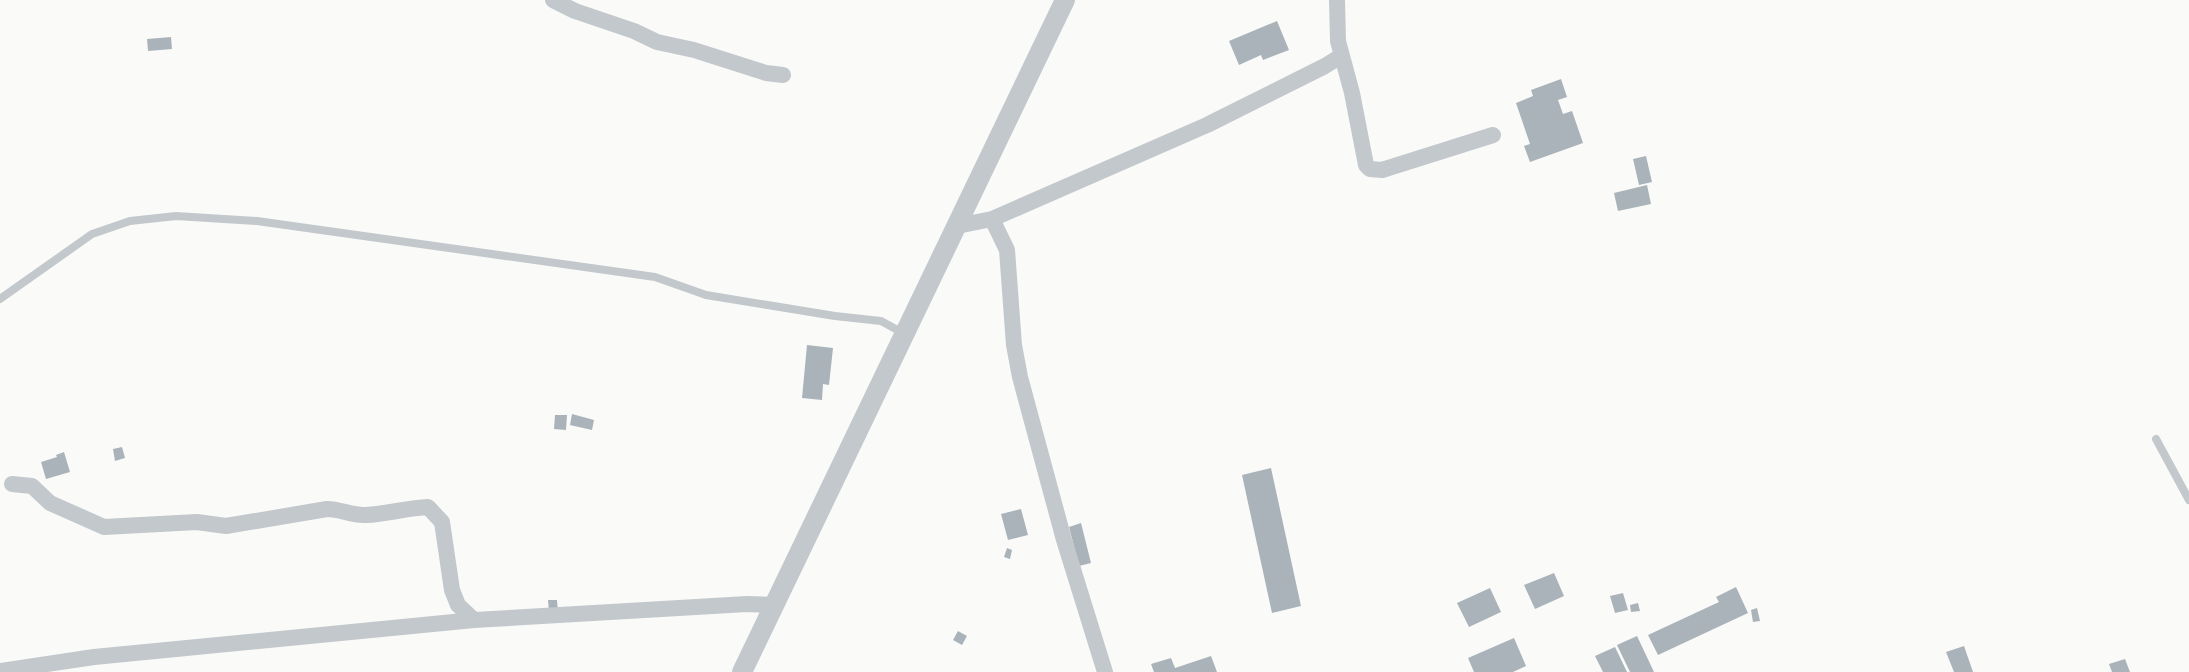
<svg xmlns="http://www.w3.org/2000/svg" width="2189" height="672" font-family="'PT Sans',sans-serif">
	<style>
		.building { fill: #aab3b9 }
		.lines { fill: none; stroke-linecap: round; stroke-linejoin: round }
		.service { stroke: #c3c8cc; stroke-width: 8 }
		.minor { stroke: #c3c8cc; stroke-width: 16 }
		.tertiary { stroke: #c3c8cc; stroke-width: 20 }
	</style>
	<rect width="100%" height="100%" fill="#fafaf8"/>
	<path class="building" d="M 1277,21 L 1289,50 L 1263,60 L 1261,55 L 1239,65 L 1229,41 Z
		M 171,37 L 172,49 L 148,51 L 147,39 Z
		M 1561,79 L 1567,97 L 1558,100 L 1563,114 L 1572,111 L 1583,143 L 1530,162 L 1524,146 L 1530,144 L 1516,103 L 1533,96 L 1531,90 Z
		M 1646,156 L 1652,182 L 1639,185 L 1633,159 Z
		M 1647,185 L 1651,204 L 1618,211 L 1614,193 Z
		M 807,345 L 833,348 L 829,385 L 823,384 L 822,400 L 802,398 Z
		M 572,414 L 594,420 L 592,430 L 570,425 Z
		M 555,415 L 567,415 L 566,430 L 554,429 Z
		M 122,447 L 125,458 L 115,461 L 113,449 Z
		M 64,452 L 70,472 L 46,479 L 41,462 L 57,457 L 56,455 Z
		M 1271,468 L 1301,606 L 1272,613 L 1242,475 Z
		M 1021,509 L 1028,535 L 1008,540 L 1001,514 Z
		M 1081,523 L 1091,563 L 1079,566 L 1069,527 Z
		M 1007,548 L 1012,550 L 1010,559 L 1004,557 Z
		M 1554,573 L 1564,596 L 1535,609 L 1524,585 Z
		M 1736,587 L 1748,613 L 1658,655 L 1648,635 L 1719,602 L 1716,597 Z
		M 1490,588 L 1501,612 L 1469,627 L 1457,603 Z
		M 1623,593 L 1628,610 L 1615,613 L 1610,596 Z
		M 548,600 L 557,600 L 558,612 L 549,612 Z
		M 1638,603 L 1640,611 L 1631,612 L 1630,605 Z
		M 1757,608 L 1760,621 L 1753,622 L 1751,610 Z
		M 958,631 L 967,636 L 962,645 L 953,640 Z
		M 1637,636 L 1654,672 L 1630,672 L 1617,645 Z
		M 1514,638 L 1526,666 L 1513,672 L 1474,672 L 1468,658 Z
		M 1964,646 L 1973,672 L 1954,672 L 1946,652 Z
		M 1615,647 L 1627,672 L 1603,672 L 1595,656 Z
		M 1211,656 L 1217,672 L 1154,672 L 1151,664 L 1171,658 L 1175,668 Z
		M 2125,659 L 2130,672 L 2112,672 L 2109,664 Z"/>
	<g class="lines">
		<path class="service" d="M 0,299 L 92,234 L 130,221 L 176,216 L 257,221 L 655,277 L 706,295 L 835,316 L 881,321 L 903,333
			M 2156,439 L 2189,500"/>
		<path class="minor" d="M 553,0 L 575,11 L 634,31 L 657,42 L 694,50 L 766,73 L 783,75
			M 1337,0 L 1338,41 L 1352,93 L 1366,165 L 1370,169 L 1382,170 L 1493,135
			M 992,219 L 1007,250 L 1014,345 L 1020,377 L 1064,540 L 1105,672
			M 957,226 L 992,219 L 1207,125 L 1325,66 L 1341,56
			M 12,484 L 32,486 L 50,503 L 104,527 L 197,522 L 226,526 L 327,509 C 341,509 352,516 366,515 C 387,514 407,508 428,507 L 442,522 L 452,590 L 458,605 L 474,620 L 747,604 L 774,605
			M 0,671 L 94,657 L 474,620"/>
		<path class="tertiary" d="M 742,672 L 1065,0"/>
	</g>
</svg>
